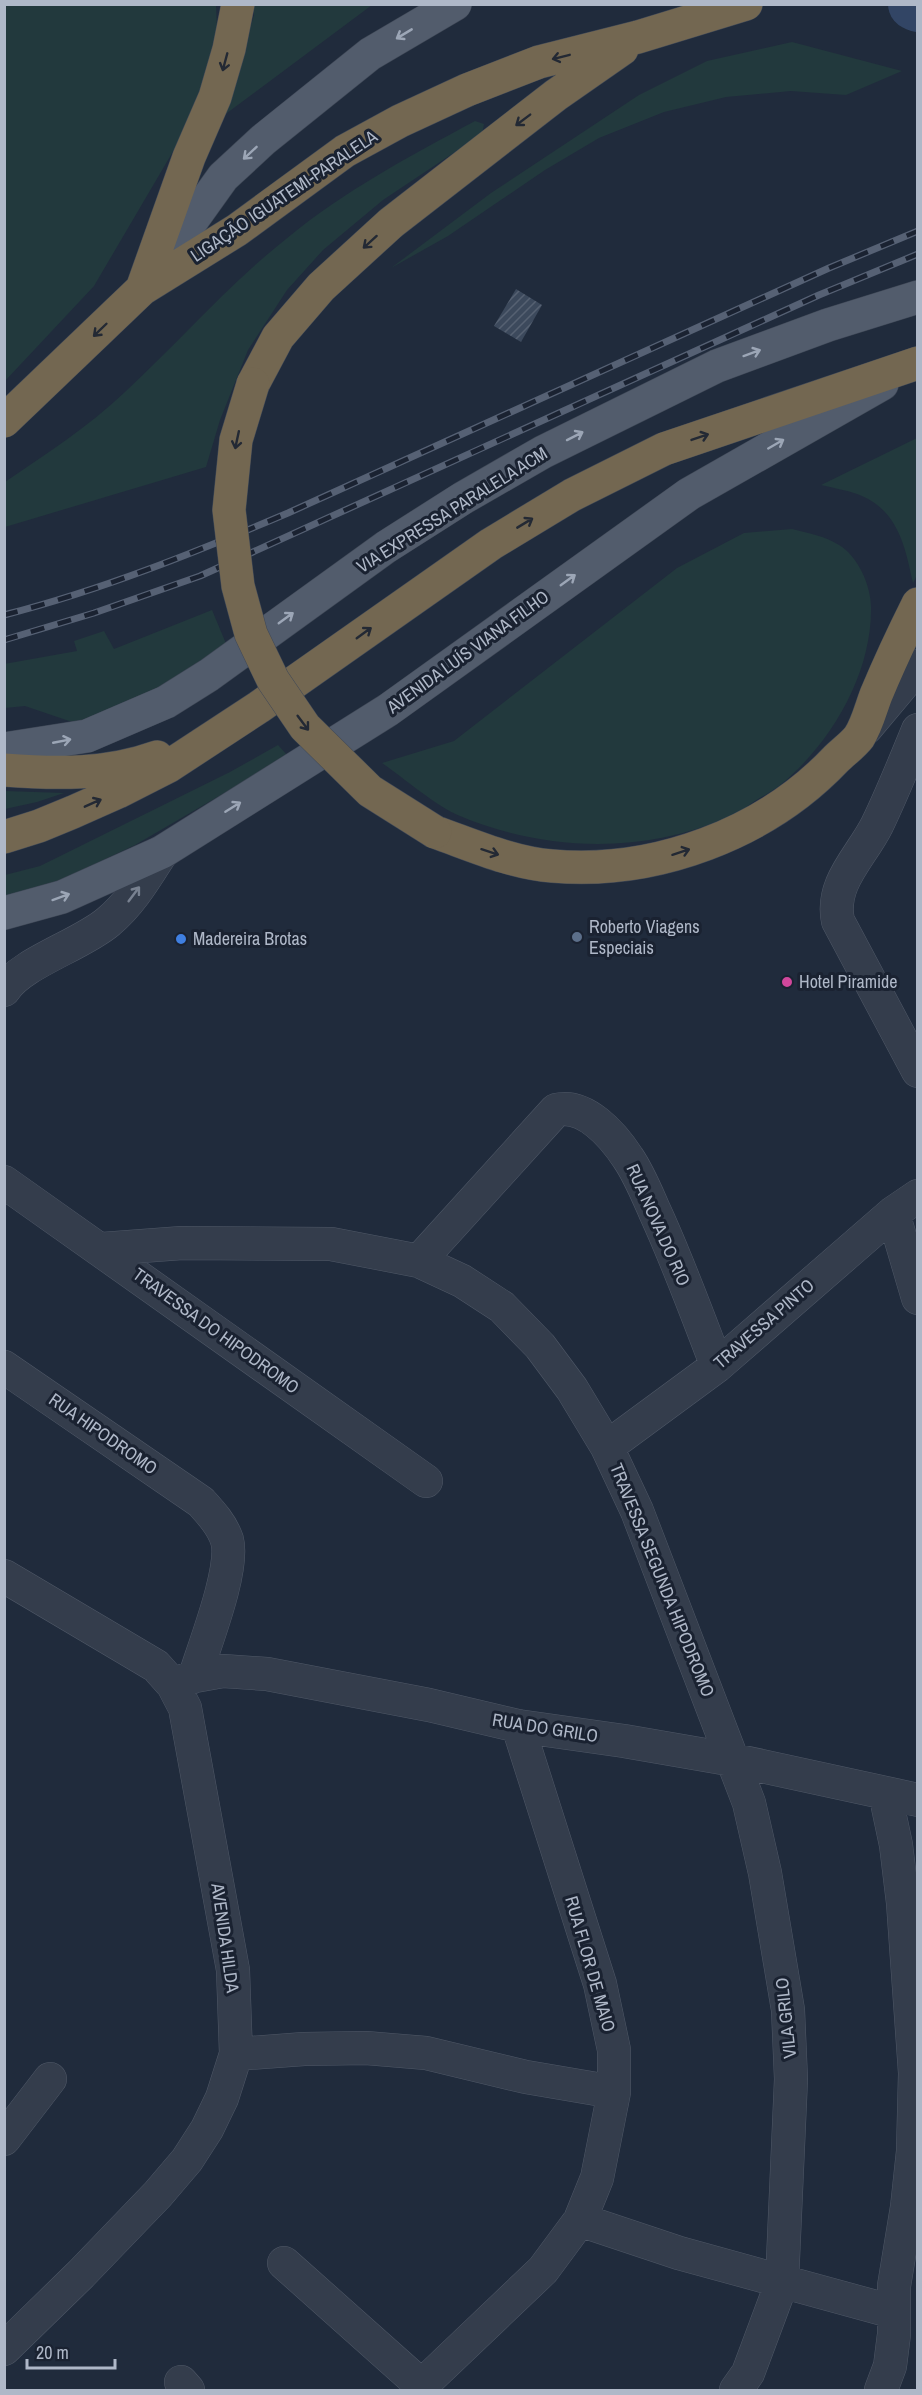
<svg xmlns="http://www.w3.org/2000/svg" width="922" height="2395" font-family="'Archivo Narrow',sans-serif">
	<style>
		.green { fill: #22393d }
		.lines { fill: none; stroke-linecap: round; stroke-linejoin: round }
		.river { stroke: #324565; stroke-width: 52 }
		.building { fill: url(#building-hatch) }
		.minor-casing { stroke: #4f5867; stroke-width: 34 }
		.major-casing { stroke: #3d4655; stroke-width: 34 }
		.highway-casing { stroke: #3f4857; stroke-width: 34 }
		.minor { stroke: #343d4c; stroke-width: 33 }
		.major { stroke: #525c6c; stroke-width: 33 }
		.highway { stroke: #736751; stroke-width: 33 }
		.rail-casing { stroke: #566174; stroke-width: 7 }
		.rail { stroke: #1a2231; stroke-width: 4.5; stroke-dasharray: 14; stroke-linecap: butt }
		.highway-bridge-casing { stroke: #3f4857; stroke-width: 34; stroke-linecap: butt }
		.highway-bridge { stroke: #736751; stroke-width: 33 }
		.oneway { stroke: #9ca6b6 }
		.oneway2 { stroke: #232934 }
		.oneway3 { stroke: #788190 }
		.service-dot { fill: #5c6f8a; stroke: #1a2231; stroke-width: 2 }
		.shop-dot { fill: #3f7fe0; stroke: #1a2231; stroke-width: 2 }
		.hotel-dot { fill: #d1479c; stroke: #1a2231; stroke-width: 2 }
		.labels { text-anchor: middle; stroke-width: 6; stroke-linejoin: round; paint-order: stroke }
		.street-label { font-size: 18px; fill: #afb8c8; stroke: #1a2231 }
		.poi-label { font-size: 18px; fill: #afb8c8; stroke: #1a2231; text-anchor: start }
	</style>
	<defs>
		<pattern id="building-hatch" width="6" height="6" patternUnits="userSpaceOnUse" patternTransform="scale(1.5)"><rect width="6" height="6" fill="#3c495c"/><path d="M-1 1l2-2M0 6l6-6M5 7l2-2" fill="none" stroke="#566172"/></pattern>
	</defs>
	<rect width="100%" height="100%" fill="#202b3c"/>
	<path class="green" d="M 5,5 L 216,5 L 217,29 L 208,75 L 185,131 L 94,286 L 5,381 Z
		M 253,5 L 372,5 L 223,116 L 254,15 Z
		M 792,42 L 902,71 L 846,95 L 791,91 L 726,97 L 664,112 L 599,138 L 545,170 L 448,236 L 391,268 L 491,193 L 639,95 L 707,61 Z
		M 475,121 L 484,124 L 482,134 L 383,200 L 323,250 L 287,290 L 248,350 L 220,420 L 206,467 L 5,527 L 5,482 C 46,454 88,427 125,392 C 179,342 228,285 286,239 C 344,191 410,156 475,121 Z
		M 917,438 L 918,573 L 913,583 C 905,546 898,509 857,494 C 846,490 833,488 821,485 Z
		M 792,529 C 808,533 825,536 839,545 C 858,556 871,586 871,607 C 872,674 831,744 779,786 C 771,792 761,797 752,803 C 745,808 737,813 729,817 C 644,854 546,852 460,816 C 437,807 404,778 382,763 L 454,741 L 677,568 L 744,533 Z
		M 212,610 L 227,646 L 158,690 L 75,723 L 25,706 L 5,708 L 4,664 L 77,651 L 74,641 L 104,631 L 114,649 Z
		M 278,745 L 288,756 L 135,845 L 61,880 L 5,898 L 5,875 L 40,866 L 230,772 Z
		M 5,791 L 64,793 L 37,802 L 5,809 Z"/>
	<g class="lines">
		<path class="river" d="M 914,4 L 918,6"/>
	</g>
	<path class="building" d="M 516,289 L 542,305 L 521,342 L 494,326 Z"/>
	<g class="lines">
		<g class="minor-casing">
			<path id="minor" d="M 866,728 L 918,666
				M 918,730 C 905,762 892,794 877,825 C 861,857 830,883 838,921 L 918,1071
				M 4,990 C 21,963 81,945 108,922 C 131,903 146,877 162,852
				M 4,1182 L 426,1481
				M 893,1213 L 918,1298
				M 102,1249 L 182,1243 L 331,1244 L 419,1261 L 462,1281 L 502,1307 L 540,1346 L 572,1389 L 607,1447 L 637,1511 L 749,1803 L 765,1873 L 788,2010 L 791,2079 L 782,2282 L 748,2373 L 736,2390
				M 419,1261 L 556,1110 C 585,1103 613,1135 628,1158 C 639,1174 647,1194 655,1212 C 678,1262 697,1314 717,1366
				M 4,1367 L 201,1502 C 211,1513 222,1525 227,1540 C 235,1569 204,1646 195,1676
				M 607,1447 L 717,1366 L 893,1213 L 918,1196
				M 4,1576 L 156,1666 L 173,1685 L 185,1708 L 233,1970 L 236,2054 L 222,2098 L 207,2129 L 187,2160 L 158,2194 L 81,2274 L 4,2349
				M 173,1685 L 195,1676 L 223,1671 L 267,1674 L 429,1705 L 518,1726 L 624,1741 L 734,1760 L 918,1800
				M 236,2054 L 304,2049 L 366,2048 L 426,2053 L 526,2077 L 614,2092
				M 4,2139 L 50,2079
				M 580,2220 L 679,2253 L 894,2312
				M 284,2263 L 422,2386
				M 181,2382 L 188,2390
				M 417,2390 L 543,2270 L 580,2220 L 597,2178 L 614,2092 L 614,2050 L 600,1984 L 518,1726
				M 881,2390 L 890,2366 L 894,2334 L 894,2286 L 907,2207 L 913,2151 L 915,2073 L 903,1903 L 896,1845 L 885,1793"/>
		</g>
		<g class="major-casing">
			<path id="major" d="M 150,279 L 223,177 L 263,140 L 370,54 L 455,4
				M 4,749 L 87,736 L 166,702 L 209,675 L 386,547 L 463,498 L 543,452 L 717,366 L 828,325 L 918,297
				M 4,913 L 62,897 L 162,852 L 388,710 L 689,494 L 882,384"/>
		</g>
		<g class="highway-casing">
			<path id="highway" d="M 142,289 L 189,157 L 215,97 L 229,49 L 238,4
				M 253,384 L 278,337 L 321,287 L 391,223 L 556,95 L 622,49
				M 4,421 L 142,289 L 237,230 L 345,151 L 400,121 L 467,90 L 539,62 L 638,37 L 746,4
				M 4,770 C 57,774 107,775 157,757
				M 435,832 C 472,845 512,863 552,866 C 655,875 765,834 836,759 C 843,752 853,745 859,737 C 867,725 871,708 876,695 C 889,664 903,634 918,604
				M 4,837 L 39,826 L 73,812 L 118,792 L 169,766 L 259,707 L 491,544 L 572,495 L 664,449 L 918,363"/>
		</g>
		<use href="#minor" class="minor"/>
		<use href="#major" class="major"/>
		<use href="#highway" class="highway"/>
		<g class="rail-casing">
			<path id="rail" d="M 4,615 C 102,590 196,552 288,513 L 829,268 L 918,231
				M 4,640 L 94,613 L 200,576 L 819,295 L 918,254"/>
		</g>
		<use href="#rail" class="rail"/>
		<g class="highway-bridge-casing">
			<path id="highway-bridge" d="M 253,384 L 236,440 L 229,510 L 238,586 L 251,634 L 273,680 L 305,727 L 370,791 L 435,832"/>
		</g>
		<use href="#highway-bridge" class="highway-bridge"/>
	</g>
	<defs><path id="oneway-shaft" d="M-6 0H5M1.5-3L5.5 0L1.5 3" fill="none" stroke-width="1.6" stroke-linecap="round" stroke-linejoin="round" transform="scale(1.5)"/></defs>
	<g class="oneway">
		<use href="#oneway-shaft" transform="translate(404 34) rotate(149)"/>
		<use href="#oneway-shaft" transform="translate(250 153) rotate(137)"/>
		<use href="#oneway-shaft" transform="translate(752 353) rotate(-20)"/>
		<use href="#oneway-shaft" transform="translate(575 436) rotate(-27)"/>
		<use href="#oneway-shaft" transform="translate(776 444) rotate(-30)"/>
		<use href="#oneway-shaft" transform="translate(568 580) rotate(-36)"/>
		<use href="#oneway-shaft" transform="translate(286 618) rotate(-36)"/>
		<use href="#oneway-shaft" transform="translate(62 741) rotate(-11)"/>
		<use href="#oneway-shaft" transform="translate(233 807) rotate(-32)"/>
		<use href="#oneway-shaft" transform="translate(61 897) rotate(-20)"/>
	</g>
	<g class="oneway2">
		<use href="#oneway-shaft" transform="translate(561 57) rotate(166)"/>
		<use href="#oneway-shaft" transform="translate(225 62) rotate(105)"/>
		<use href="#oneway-shaft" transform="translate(523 120) rotate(143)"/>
		<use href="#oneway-shaft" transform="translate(370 242) rotate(138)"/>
		<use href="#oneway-shaft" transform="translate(100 330) rotate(136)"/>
		<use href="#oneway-shaft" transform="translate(700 437) rotate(-19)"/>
		<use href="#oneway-shaft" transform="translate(237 440) rotate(102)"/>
		<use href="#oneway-shaft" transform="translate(525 523) rotate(-31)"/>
		<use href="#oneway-shaft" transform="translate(364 633) rotate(-36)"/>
		<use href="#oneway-shaft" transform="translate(303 723) rotate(53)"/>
		<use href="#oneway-shaft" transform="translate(93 803) rotate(-24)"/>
		<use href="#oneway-shaft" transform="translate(490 852) rotate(18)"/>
		<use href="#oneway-shaft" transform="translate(681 852) rotate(-18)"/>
	</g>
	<use class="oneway3" href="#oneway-shaft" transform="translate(134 894) rotate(-53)"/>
	<circle class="service-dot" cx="577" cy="937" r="6"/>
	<circle class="shop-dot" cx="181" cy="939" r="6"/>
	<circle class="hotel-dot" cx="787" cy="982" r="6"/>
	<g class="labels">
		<g class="street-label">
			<text transform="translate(284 196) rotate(-34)" y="6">LIGAÇÃO IGUATEMI-PARALELA</text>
			<text transform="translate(452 510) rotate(-32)" y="6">VIA EXPRESSA PARALELA ACM</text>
			<text transform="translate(468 652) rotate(-36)" y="6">AVENIDA LUÍS VIANA FILHO</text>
			<text transform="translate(658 1225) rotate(66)" y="6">RUA NOVA DO RIO</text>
			<text transform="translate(764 1324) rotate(-41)" y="6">TRAVESSA PINTO</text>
			<text transform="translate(216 1331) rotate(36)" y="6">TRAVESSA DO HIPODROMO</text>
			<text transform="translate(103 1434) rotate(35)" y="6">RUA HIPODROMO</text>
			<text transform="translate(662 1580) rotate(68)" y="6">TRAVESSA SEGUNDA HIPODROMO</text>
			<text transform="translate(545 1728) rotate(9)" y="6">RUA DO GRILO</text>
			<text transform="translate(225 1938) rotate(82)" y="6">AVENIDA HILDA</text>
			<text transform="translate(590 1964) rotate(74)" y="6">RUA FLOR DE MAIO</text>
			<text transform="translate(786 2018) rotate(-96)" y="6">VILA GRILO</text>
		</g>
		<g class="poi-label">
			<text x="589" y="933">Roberto Viagens<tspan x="589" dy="21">Especiais</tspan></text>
			<text x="193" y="945">Madereira Brotas</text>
			<text x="799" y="988">Hotel Piramide</text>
		</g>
	</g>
	<rect width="922" height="2395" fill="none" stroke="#afb8c8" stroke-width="12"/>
	<path d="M27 2359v9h88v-9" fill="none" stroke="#afb8c8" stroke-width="3"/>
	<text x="36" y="2359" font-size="18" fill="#afb8c8" stroke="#1a2231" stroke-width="4.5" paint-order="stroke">20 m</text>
</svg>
